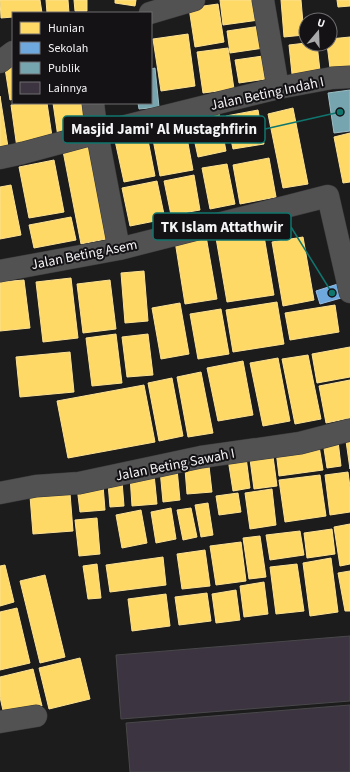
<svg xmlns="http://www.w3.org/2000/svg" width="350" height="772" font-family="'Source Sans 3',sans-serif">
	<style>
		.homes { fill: #ffd966; stroke: #fce191 }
		.schools { fill: #6fa8dc; stroke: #97bee4 }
		.public { fill: #76a5af; stroke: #9cbcc4 }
		.building { fill: #3c3440; stroke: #49484a }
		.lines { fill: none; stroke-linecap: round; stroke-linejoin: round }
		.minor-casing { stroke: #3a393a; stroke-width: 23 }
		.minor { stroke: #525253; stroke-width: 22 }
		.labels { text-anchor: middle; stroke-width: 4; stroke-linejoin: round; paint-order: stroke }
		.street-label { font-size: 14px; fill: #f4f3f6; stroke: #141215 }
		.leader { fill: none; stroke: #0f766e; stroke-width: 1.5 }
		.callout-dot { fill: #0f766e; stroke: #141215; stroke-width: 1.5 }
		.callout { fill: #141215; stroke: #0f766e; stroke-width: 1.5 }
		.callout-label { font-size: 15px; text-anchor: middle; font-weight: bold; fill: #f4f3f6 }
	</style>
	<rect width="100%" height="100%" fill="#1d1c1d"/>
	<path class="homes" d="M 0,0 L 40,0 L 42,13 L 13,13 L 13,17 L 1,18 Z
		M 46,0 L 68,0 L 69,13 L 47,13 Z
		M 74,0 L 87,0 L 87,11 L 75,11 Z
		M 115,0 L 136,0 L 135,6 L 115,3 Z
		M 220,0 L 256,0 L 259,20 L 223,25 Z
		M 281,0 L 301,0 L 304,35 L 284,37 Z
		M 337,0 L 350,0 L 350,6 L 338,7 Z
		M 218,4 L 224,42 L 195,47 L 189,8 Z
		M 261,26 L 264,48 L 230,53 L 227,31 Z
		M 188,34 L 195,86 L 161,91 L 153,39 Z
		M 350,37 L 350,66 L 330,68 L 327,44 L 330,44 L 330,39 Z
		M 306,43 L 317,44 L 320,71 L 292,74 L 289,45 Z
		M 228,48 L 234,89 L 203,93 L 197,52 Z
		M 263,56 L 266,79 L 239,83 L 235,60 Z
		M 13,61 L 13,99 L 10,100 L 4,62 Z
		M 0,96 L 8,147 L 0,148 Z
		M 27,103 L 47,103 L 53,143 L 17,148 L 11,105 Z
		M 53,103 L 86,103 L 91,132 L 58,137 Z
		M 293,108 L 308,184 L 283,188 L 268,114 Z
		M 258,110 L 264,144 L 233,149 L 226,116 Z
		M 219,114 L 226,151 L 198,157 L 190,120 Z
		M 184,122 L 193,170 L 160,176 L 151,129 Z
		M 146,130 L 155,176 L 124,182 L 114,136 Z
		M 350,133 L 350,182 L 343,183 L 334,137 Z
		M 93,146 L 111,238 L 81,244 L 63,151 Z
		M 269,158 L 276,197 L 240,204 L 233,165 Z
		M 54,160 L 64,212 L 29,218 L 19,167 Z
		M 227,164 L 235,204 L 210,209 L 202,168 Z
		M 194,175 L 200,210 L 171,215 L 164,181 Z
		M 157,181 L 165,219 L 130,226 L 122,188 Z
		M 11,185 L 21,235 L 0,239 L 0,187 Z
		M 71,217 L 76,240 L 34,248 L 29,225 Z
		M 263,230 L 274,295 L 227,302 L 216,238 Z
		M 206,236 L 217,299 L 185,304 L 175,241 Z
		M 303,237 L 314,300 L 283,306 L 272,242 Z
		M 144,271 L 148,321 L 125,323 L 121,273 Z
		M 71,278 L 78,338 L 43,342 L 36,282 Z
		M 24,280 L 30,328 L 0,331 L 0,282 Z
		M 110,280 L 116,329 L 83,333 L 77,284 Z
		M 277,302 L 284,344 L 233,352 L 226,310 Z
		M 180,303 L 189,354 L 161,359 L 152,308 Z
		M 335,305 L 339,332 L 290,340 L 285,313 Z
		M 221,309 L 229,354 L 198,359 L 190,314 Z
		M 116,334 L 122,383 L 92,386 L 86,338 Z
		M 148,334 L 153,375 L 127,377 L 122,337 Z
		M 350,347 L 350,377 L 317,383 L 312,354 Z
		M 70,352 L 74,392 L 20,397 L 16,357 Z
		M 308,355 L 321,419 L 295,424 L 282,359 Z
		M 278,358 L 290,421 L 263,426 L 250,363 Z
		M 243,361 L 253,415 L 218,421 L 207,368 Z
		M 201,372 L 213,433 L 188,437 L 177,377 Z
		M 172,378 L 183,436 L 159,441 L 148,383 Z
		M 350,380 L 350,418 L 326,423 L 319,386 Z
		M 144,385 L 155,442 L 68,458 L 57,401 Z
		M 338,441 L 341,466 L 327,468 L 323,442 Z
		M 346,441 L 350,441 L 350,469 Z
		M 319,446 L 323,470 L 279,476 L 276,451 Z
		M 272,449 L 277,486 L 254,489 L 249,452 Z
		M 246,457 L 250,488 L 233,491 L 228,459 Z
		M 209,466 L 212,492 L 187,494 L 185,469 Z
		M 177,469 L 180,500 L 163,502 L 160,470 Z
		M 348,472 L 350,487 L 350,512 L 330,515 L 325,475 Z
		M 154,474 L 157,504 L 132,506 L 130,476 Z
		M 320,475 L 326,516 L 285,522 L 279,480 Z
		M 122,481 L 124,506 L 110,507 L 108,483 Z
		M 103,485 L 105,510 L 80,512 L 77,487 Z
		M 272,489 L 276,525 L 250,529 L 245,493 Z
		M 70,493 L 73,531 L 33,534 L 30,496 Z
		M 238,493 L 241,512 L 219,515 L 216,496 Z
		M 208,503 L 213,535 L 201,537 L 195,505 Z
		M 171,508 L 176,539 L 156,543 L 151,512 Z
		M 191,508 L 197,537 L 183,540 L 177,510 Z
		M 141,510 L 147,543 L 122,548 L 116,515 Z
		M 97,518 L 100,554 L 79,556 L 75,520 Z
		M 350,524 L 350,564 L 340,566 L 334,527 Z
		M 332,529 L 335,554 L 307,558 L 304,533 Z
		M 300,531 L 304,555 L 270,560 L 266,535 Z
		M 260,536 L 266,577 L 249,579 L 243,538 Z
		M 241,542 L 246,581 L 216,585 L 210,546 Z
		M 205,550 L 210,586 L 182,589 L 177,554 Z
		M 163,557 L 166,585 L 110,592 L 106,565 Z
		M 331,558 L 338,612 L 310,616 L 303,563 Z
		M 97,564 L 101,598 L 88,599 L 83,566 Z
		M 297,564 L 304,611 L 276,614 L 270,567 Z
		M 5,565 L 14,602 L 0,606 L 0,566 Z
		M 350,571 L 350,611 L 345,611 L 338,573 Z
		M 45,575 L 65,657 L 40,663 L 20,581 Z
		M 264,582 L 268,614 L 244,617 L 240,586 Z
		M 236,590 L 240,620 L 216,623 L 212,594 Z
		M 207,593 L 211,621 L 179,625 L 175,597 Z
		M 166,594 L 170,626 L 132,631 L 128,599 Z
		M 17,608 L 30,663 L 0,670 L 0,612 Z
		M 80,658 L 90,699 L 49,709 L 39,668 Z
		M 33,669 L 42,706 L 4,715 L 0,697 L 0,677 Z"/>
	<path class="schools" d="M 344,282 L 348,296 L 320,304 L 316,291 Z"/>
	<path class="public" d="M 155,68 L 159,107 L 139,109 L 138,103 L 151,103 L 151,69 Z
		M 350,90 L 350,131 L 334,133 L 328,93 Z"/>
	<path class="building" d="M 350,636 L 350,701 L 121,719 L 116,655 Z
		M 350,705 L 350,772 L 130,772 L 126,723 Z"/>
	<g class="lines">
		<g class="minor-casing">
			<path id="minor" d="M 263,0 L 278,88
				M 150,13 L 194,0
				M 0,62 L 13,52
				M 93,103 L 95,119
				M 114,129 L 278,88 L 332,78 L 350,77
				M 0,158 L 23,153 L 97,133 L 119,249
				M 0,271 L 119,249 L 328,196 L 350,292
				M 0,493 L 36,486 L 79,483 L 201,457 L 300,443 L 350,430
				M 0,722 L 36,716"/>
		</g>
		<use href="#minor" class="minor"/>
	</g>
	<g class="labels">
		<g class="street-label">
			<text transform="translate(267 93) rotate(-12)" y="5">Jalan Beting Indah I</text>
			<text transform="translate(84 254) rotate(-11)" y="5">Jalan Beting Asem</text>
			<text transform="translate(175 464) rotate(-11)" y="5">Jalan Beting Sawah I</text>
		</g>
	</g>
	<path class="leader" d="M340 112L265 129M332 293L291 227"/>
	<g class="callout-dot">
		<circle cx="340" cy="112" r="4"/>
		<circle cx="332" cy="293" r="4"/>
	</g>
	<g class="callout">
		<rect x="63" y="116" width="202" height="27" rx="4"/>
		<rect x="153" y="213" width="138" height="27" rx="4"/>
	</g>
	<g class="callout-label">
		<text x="164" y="134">Masjid Jami' Al Mustaghfirin</text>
		<text x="222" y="232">TK Islam Attathwir</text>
	</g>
	<rect x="12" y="12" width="140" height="92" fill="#141215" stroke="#6e6c6f"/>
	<rect x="20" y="22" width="20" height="12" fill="#ffd966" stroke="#6e6c6f"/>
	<text x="48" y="32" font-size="12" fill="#f4f3f6">Hunian</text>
	<rect x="20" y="42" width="20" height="12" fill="#6fa8dc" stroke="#6e6c6f"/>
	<text x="48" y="52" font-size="12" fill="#f4f3f6">Sekolah</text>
	<rect x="20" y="62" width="20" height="12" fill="#76a5af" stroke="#6e6c6f"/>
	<text x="48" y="72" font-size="12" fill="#f4f3f6">Publik</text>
	<rect x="20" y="82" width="20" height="12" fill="#3c3440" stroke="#6e6c6f"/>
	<text x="48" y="92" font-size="12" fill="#f4f3f6">Lainnya</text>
	<g transform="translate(318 32) rotate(19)"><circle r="19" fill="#141215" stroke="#6e6c6f"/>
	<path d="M0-3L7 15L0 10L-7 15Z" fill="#a9a8aa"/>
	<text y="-6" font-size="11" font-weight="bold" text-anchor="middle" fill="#f4f3f6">U</text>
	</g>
</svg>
